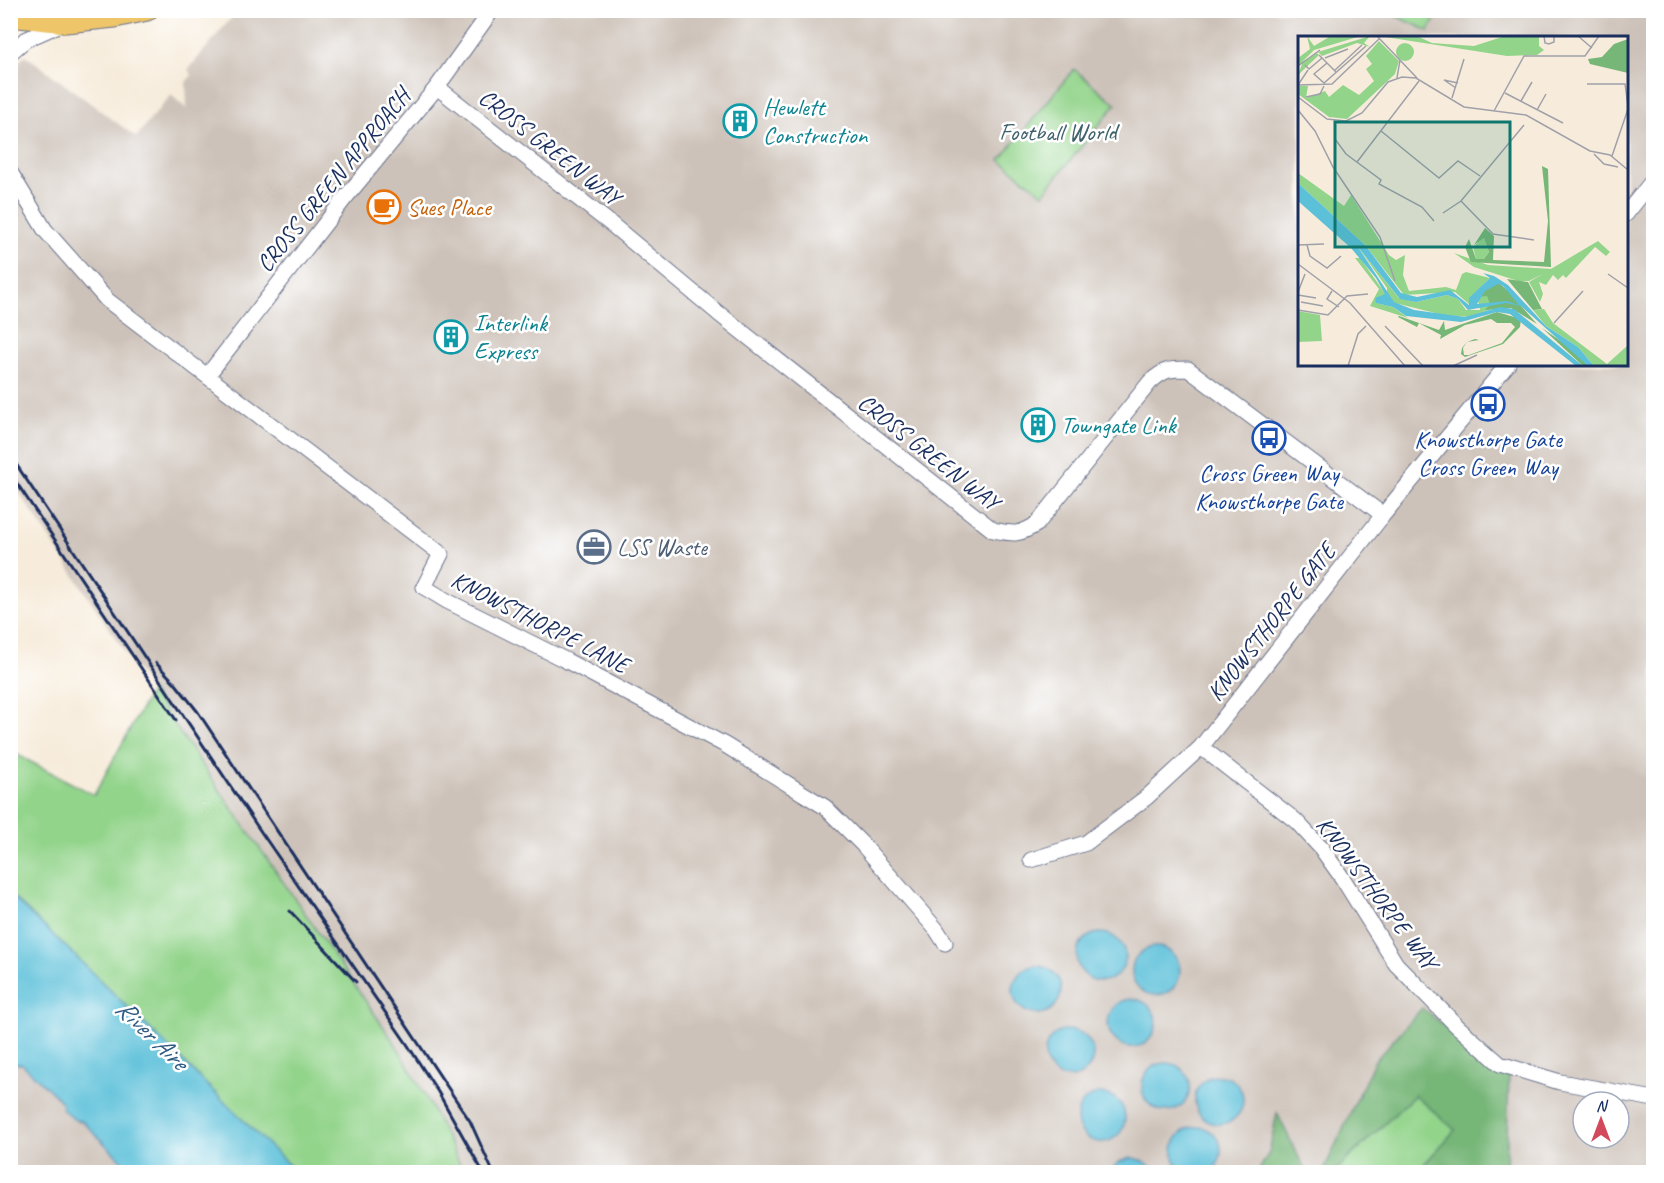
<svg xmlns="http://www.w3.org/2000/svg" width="1664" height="1183" font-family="Caveat,sans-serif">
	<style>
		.industrial { fill: #cdc2b9; fill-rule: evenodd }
		.green { fill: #93d48b; stroke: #578274; stroke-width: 1.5 }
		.forest { fill: #76b677; stroke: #48726a; stroke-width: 1.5 }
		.water { fill: #5cc0d9; stroke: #3c789c; stroke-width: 1.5 }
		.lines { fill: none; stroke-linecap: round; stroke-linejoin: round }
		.minor-casing { stroke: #68718a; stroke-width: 17 }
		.highway-casing { stroke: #68718a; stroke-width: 23 }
		.minor { stroke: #fff; stroke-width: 15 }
		.highway { stroke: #eec569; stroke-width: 21 }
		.rail { stroke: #1b2f5e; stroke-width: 3 }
		.labels { text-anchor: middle; stroke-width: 5; stroke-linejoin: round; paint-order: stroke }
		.culture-label { font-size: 24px; fill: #0d838f; stroke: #fff; text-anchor: start }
		.park-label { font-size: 24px; fill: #3f616c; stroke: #fff }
		.street-label { font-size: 24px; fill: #1b2f5e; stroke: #fff }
		.food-label { font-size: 24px; fill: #c56008; stroke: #fff; text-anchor: start }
		.transit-label { font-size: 24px; fill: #164399; stroke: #fff }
		.service-label { font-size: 24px; fill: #4e5e75; stroke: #fff; text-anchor: start }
		.water-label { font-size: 26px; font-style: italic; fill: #2e5a83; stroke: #fff }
		.inset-river { fill: none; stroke: #5cc0d9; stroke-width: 3 }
		.inset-road { fill: none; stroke: #9fa0a9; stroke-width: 1.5 }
		.view { fill: #0f766e; fill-opacity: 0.15; stroke: #0f766e; stroke-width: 3 }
		.inset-edge { fill: none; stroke: #1b2f5e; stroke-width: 3 }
	</style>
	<rect width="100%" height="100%" fill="#fff"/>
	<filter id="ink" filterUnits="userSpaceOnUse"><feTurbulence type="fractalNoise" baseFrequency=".0167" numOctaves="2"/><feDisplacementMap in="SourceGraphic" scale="12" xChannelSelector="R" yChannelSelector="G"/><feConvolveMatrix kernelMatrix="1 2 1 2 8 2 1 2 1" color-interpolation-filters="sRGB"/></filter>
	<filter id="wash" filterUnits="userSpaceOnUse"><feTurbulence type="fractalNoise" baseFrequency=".008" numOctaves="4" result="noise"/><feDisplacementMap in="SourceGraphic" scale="24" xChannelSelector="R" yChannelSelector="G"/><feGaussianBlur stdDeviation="1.35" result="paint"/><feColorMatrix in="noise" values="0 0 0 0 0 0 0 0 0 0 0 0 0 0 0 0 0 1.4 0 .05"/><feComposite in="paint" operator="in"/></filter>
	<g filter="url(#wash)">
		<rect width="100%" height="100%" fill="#f7ecdb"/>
		<path class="industrial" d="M 237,11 L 1653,11 L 1653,1172 L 1506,1172 L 1509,1077 L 1422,1008 L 1324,1169 L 1327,1172 L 1306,1172 L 1277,1114 L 1269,1154 L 1258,1172 L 464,1172 L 426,1097 L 396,1045 L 151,691 L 11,480 L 10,73 L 12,74 L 17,64 L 25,55 L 136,137 L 171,95 L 187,109 L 186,82 L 192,75 L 188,70 ZM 1300,38 L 1626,38 L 1626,364 L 1300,364 ZM 1583,1102 L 1619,1102 L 1619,1138 L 1583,1138 Z
			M 11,1064 L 22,1064 L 123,1162 L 126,1172 L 11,1172 Z"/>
		<path class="green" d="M 1385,11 L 1439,11 L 1429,31 Z
			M 1074,69 L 1116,104 L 1043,194 L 1000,160 Z
			M 151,691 L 396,1045 L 426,1097 L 464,1172 L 296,1172 L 64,945 L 11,895 L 10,751 L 94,795 Z
			M 1415,1094 L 1456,1130 L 1417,1172 L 1334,1172 Z"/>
		<path class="forest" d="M 1422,1008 L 1509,1077 L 1506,1172 L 1417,1172 L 1455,1130 L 1415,1095 L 1334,1172 L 1327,1172 L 1324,1170 L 1374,1062 Z
			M 1277,1113 L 1306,1172 L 1258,1172 L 1269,1153 Z"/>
		<path class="water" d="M 10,895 L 64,945 L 296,1172 L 126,1172 L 123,1162 L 82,1121 L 75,1120 L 62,1109 L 61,1101 L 22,1064 L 11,1064 Z
			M1077 957a24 24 0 1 1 48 0a24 24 0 1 1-48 0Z
			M1132 971a24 24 0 1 1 48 0a24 24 0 1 1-48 0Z
			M1013 990a24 24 0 1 1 48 0a24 24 0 1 1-48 0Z
			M1108 1023a24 24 0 1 1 48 0a24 24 0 1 1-48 0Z
			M1045 1054a24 24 0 1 1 48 0a24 24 0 1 1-48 0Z
			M1142 1087a24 24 0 1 1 48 0a24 24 0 1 1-48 0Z
			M1195 1100a24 24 0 1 1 48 0a24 24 0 1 1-48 0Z
			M1077 1118a24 24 0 1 1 48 0a24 24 0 1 1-48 0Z
			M1173 1151a24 24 0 1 1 48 0a24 24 0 1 1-48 0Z
			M 1131,1158 C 1142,1159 1150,1163 1154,1172 L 1110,1172 L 1119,1162 Z"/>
	</g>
	<g filter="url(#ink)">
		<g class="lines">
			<g class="minor-casing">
				<path id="minor" d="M 10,53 L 25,40 L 63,23
					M 437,87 L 611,224 L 718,313 L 993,530 C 1013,534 1018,536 1037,524 L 1150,382 C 1165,369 1168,369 1188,369 L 1383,515
					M 10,172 L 45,230 L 107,300 L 441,554 L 424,587 L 447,601 L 567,661 L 725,745 L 825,807 L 863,845 L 936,929 L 945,943
					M 1626,214 L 1654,179
					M 207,376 L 345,198 L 437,87 L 492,10
					M 1201,747 L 1296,821 L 1321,848 L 1343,879 L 1396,964 L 1457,1026 L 1500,1064 L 1560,1082 L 1654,1099
					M 1031,860 L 1086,843 L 1147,797 L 1201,747 L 1383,515 L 1508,364"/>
			</g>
			<g class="highway-casing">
				<path id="highway" d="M 10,16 L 66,22 L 115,17 L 147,10"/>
			</g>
			<use href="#minor" class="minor"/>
			<use href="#highway" class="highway"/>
			<path class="rail" d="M 10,455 L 257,826 L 407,1044 L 438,1092 L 483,1172
				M 10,473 L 176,720
				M 156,663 L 175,683 L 198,712 L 470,1121 L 493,1172
				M 290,911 L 356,982"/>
		</g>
	</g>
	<defs>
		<g id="building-ring" transform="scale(1.725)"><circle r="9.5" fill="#fff" stroke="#0f9aa8" stroke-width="1.5"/><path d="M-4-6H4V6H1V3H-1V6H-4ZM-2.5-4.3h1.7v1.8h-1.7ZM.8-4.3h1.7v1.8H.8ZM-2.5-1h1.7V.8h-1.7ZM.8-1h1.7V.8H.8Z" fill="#0f9aa8"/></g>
		<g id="cafe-ring" transform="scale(1.725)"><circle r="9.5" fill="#fff" stroke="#e8710a" stroke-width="1.5"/><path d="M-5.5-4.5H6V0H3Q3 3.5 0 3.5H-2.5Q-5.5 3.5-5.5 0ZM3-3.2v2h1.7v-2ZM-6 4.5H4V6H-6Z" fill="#e8710a"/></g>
		<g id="bus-ring" transform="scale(1.725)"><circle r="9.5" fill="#fff" stroke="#1a4fb4" stroke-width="1.5"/><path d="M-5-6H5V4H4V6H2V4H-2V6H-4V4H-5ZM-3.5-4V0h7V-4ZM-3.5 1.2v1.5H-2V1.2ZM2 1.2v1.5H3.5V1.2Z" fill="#1a4fb4"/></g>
		<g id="office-ring" transform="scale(1.725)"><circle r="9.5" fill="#fff" stroke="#5c6f8a" stroke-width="1.5"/><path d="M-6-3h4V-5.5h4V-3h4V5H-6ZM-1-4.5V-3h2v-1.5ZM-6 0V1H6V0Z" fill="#5c6f8a"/></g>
	</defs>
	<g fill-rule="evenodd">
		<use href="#building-ring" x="740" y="121"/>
		<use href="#cafe-ring" x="384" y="207"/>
		<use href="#building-ring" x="451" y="337"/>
		<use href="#bus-ring" x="1488" y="404"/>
		<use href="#building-ring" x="1038" y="425"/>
		<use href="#bus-ring" x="1269" y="438"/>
		<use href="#office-ring" x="594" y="547"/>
	</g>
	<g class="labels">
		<g class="culture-label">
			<text x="763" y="115">Hewlett<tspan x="763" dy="28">Construction</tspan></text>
			<text x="474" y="331">Interlink<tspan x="474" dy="28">Express</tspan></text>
			<text x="1061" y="433">Towngate Link</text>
		</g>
		<g class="park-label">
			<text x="1058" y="140">Football World</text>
		</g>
		<g class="street-label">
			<text transform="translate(550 147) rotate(38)" y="8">CROSS GREEN WAY</text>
			<text transform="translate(333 180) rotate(-51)" y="8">CROSS GREEN APPROACH</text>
			<text transform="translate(929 452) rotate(38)" y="8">CROSS GREEN WAY</text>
			<text transform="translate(540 622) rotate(27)" y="8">KNOWSTHORPE LANE</text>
			<text transform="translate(1271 622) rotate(-52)" y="8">KNOWSTHORPE GATE</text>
			<text transform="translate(1377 893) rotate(53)" y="8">KNOWSTHORPE WAY</text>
		</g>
		<g class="food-label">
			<text x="407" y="215">Sues Place</text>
		</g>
		<g class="transit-label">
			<text x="1488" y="447">Knowsthorpe Gate<tspan x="1488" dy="28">Cross Green Way</tspan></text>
			<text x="1269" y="481">Cross Green Way<tspan x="1269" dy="28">Knowsthorpe Gate</tspan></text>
		</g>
		<g class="service-label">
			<text x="617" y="555">LSS Waste</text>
		</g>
		<g class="water-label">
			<text transform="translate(152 1034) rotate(44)" y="9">River Aire</text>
		</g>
	</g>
	<g transform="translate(1298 36)">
		<rect width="330" height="330" fill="#f7ecdb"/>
		<path d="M 9,0 L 16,10 L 31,1 L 63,0 L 16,14 L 4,26 L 19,17 L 21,19 L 0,39 L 4,28 L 0,29 L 0,22 L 12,13 ZM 72,0 L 66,7 L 72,11 L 59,7 L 24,20 L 20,16 ZM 81,0 L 119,0 L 134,7 L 176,10 L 207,0 L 241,0 L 241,10 L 246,14 L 239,19 L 209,20 ZM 81,5 L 101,25 L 97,38 L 49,83 L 31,81 L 0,58 L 0,50 L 10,50 L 8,62 L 27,55 L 31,61 L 45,49 L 61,59 L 76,45 L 68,33 L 74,28 L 68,20 ZM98 16a9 9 0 1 1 18 0a9 9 0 1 1-18 0ZM 0,137 L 46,170 L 53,159 L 91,219 L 98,224 L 107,219 L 105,239 L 111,255 L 148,251 L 158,254 L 164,238 L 168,236 L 192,242 L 172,262 L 172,269 L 157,256 L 106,259 L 68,210 L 0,147 ZM 186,201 L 191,216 L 186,223 L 178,223 L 175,211 ZM 300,205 L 312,216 L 308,220 L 297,211 L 268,242 L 265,239 L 260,244 L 255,239 L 248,249 L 241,246 L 245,258 L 242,266 L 231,246 ZM 60,211 L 101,262 L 118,266 L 149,259 L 160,263 L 168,274 L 182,274 L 180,264 L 191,253 L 199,271 L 171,281 L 145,279 L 77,262 L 79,267 L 95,271 L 110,282 L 72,270 L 81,253 L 57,222 L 62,222 L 89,260 L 89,252 ZM 156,217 L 190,229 L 254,233 L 231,245 L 220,245 L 176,231 ZM 246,273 L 255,287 L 309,328 L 329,310 L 330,330 L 296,330 L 280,311 L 248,290 L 235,274 ZM 0,275 L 22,279 L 24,305 L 0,306 Z" fill="#93d48b"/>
		<path d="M 330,3 L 330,37 L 292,28 L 290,23 L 304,21 L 316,8 ZM 244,130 L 250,133 L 253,231 L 173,226 L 167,211 L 171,203 L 178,223 L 186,223 L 191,216 L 186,202 L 176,209 L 187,192 L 196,200 L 195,224 L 246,226 L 250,185 ZM 209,243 L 230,246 L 244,273 L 235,274 ZM 198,244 L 211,256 L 239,288 L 213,272 L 187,274 L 192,268 L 189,260 L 180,261 L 190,247 ZM 199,276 L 223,283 L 222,291 L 205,308 L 167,321 L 163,318 L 164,312 L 169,306 L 177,303 L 181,304 L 169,306 L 165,312 L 166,319 L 171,319 L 204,307 L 217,291 L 213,287 L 199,287 L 193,283 L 167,289 L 142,303 L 143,299 L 128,291 L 121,287 L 119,291 L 100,281 L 101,280 L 141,294 L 146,285 L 147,294 ZM 244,292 L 277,315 L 290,330 L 285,330 Z" fill="#76b677"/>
		<path d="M 0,147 L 68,210 L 103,257 L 119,261 L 152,254 L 171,269 L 171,262 L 192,242 L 185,237 L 196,240 L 210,249 L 248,290 L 280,311 L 296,330 L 290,330 L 223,270 L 208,267 L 170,274 L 160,263 L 149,259 L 118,266 L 102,263 L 60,211 L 96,266 L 116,274 L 167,281 L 202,271 L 216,273 L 285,330 L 278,330 L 212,278 L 199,276 L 163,286 L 108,280 L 95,271 L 78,267 L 77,262 L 87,258 L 78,242 L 53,212 L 0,165 ZM 200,248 L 205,250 L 221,269 L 209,265 L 179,268 L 187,255 Z" fill="#5cc0d9" fill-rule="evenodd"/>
		<path class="inset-river" d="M 12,161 L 29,176"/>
		<path class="inset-road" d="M 79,0 L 119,42M 246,0 L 247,7 L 251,8 L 256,6 L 256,0M 280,0 L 294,12M 21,19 L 38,36M 27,22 L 50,13M 29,27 L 16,38 L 26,47 L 68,10M 7,29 L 11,33 L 24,22M 0,30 L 22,14M 36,35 L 64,9M 99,42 L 102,24M 289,48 L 327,48 L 330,70M 0,49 L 34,48 L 81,3M 0,49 L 10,34M 158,52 L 146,44 L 160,47M 207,57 L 265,87M 0,61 L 29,83 L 48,85 L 64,77 L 90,46 L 104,41 L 118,42 L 166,71 L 228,79 L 292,115 L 312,119 L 330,134M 8,61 L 22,58 L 26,50M 154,62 L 166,23M 223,65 L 234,46M 0,74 L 17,95 L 35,131 L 82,201 L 97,245M 239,74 L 248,58M 196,75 L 226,20 L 287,20 L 301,0M 37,88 L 37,103 L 48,118 L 83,144 L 81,148 L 124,171 L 136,185M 83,95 L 141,142 L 160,125 L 182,140M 296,118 L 306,128 L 320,131M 314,120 L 330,73M 59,126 L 121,45M 163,165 L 195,198 L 236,204M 145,177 L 163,165 L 226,89M 0,209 L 26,208M 9,209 L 12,220 L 29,232 L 43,220M 0,228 L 52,267 L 107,330M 310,238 L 330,252M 34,255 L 29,263 L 41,271M 0,256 L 7,238M 0,259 L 18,262M 3,266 L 25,270M 0,274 L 30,279 L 49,260 L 70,258M 256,287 L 285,255M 87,290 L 125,330M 50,330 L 60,298 L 68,290M 155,330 L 179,319"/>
		<path class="view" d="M 37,86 L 212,86 L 212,211 L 37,211 Z"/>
		<rect width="330" height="330" class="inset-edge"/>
	</g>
	<rect width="1664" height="1183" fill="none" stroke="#fff" stroke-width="36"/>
	<g transform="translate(1601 1120)"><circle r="28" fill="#ffffff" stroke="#a4acbf" stroke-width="1.5"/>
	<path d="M0-4.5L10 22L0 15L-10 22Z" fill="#d1495b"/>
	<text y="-9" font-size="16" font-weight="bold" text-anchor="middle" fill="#1b2f5e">N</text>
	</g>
</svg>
